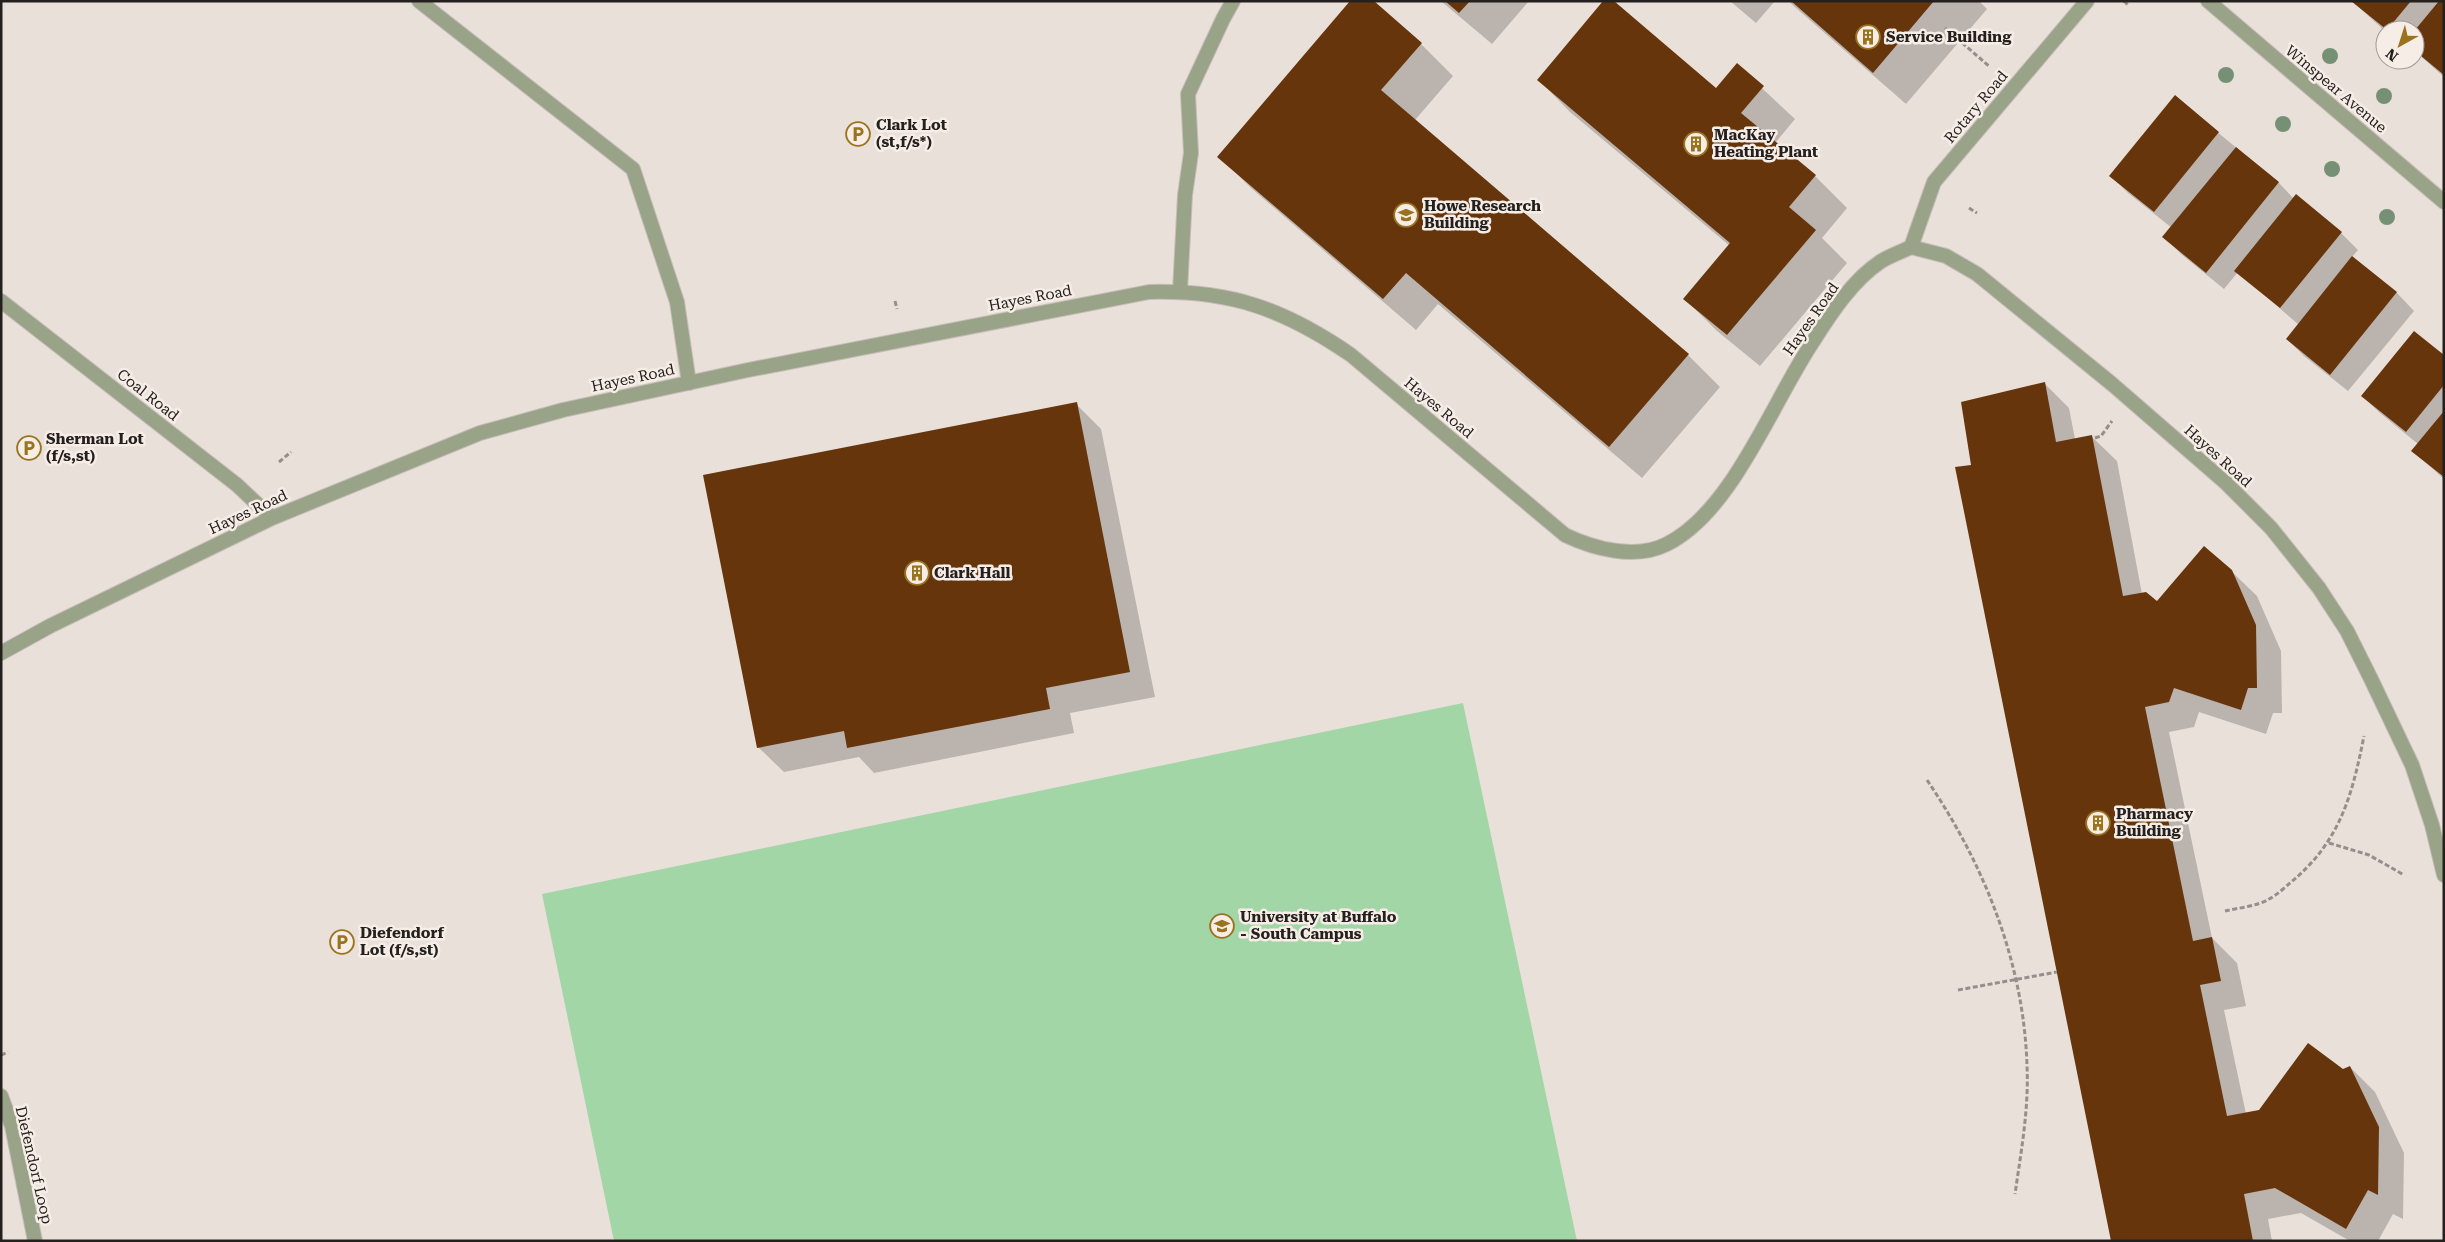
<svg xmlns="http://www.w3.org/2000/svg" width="2445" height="1242" font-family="'Roboto Serif',serif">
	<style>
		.green { fill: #a3d6a7 }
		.shadow { fill: #0003 }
		.building { fill: #66350b }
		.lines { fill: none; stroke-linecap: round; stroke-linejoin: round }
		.service-casing { stroke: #c6bdb8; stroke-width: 16 }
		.minor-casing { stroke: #c6bdb8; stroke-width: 16 }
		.tertiary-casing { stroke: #c6bdb8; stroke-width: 16 }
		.path { stroke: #968e8a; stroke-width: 3; stroke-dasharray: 5 2.5; stroke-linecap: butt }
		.service { stroke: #99a388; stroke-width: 14 }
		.minor { stroke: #99a388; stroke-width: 14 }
		.tertiary { stroke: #99a388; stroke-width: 14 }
		.tree { fill: #769075 }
		.labels { text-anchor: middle; stroke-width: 5; stroke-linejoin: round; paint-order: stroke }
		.poi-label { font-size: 15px; font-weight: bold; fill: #24201e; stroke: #f7ede7; text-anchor: start }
		.street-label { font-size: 15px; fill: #24201e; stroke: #f7ede7 }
	</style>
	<rect width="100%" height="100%" fill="#eae0da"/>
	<path class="green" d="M 1463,703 L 1577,1241 L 614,1241 L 542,894 Z"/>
	<path class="shadow" d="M 1372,1 L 1421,44 L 1453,76 L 1415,120 L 1688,355 L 1720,387 L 1642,478 L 1438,304 L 1416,330 L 1251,188 L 1219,156 Z
		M 1441,1 L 1529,1 L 1492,44 Z
		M 1730,1 L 1775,1 L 1756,23 Z
		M 1788,1 L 1979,1 L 1987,9 L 1906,104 Z
		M 2352,1 L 2444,1 L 2444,77 L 2415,51 L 2415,30 L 2385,31 Z
		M 1737,65 L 1795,119 L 1775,143 L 1815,176 L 1847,208 L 1822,238 L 1847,263 L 1760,366 L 1717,331 L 1685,299 L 1730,246 L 1570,112 L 1539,80 L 1717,89 Z
		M 2175,97 L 2279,183 L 2294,199 L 2341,233 L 2358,250 L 2352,257 L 2397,293 L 2414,311 L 2348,391 L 2304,356 L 2287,339 L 2299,325 L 2238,272 L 2224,289 L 2181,254 L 2164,237 L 2172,228 L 2128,193 L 2111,176 Z
		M 2444,356 L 2444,479 L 2413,451 L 2418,444 L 2380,413 L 2362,396 Z
		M 2044,383 L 2069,408 L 2075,439 L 2091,436 L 2117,461 L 2142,594 L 2157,603 L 2231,571 L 2257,596 L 2281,651 L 2282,713 L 2273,713 L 2266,734 L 2199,712 L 2194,727 L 2169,732 L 2212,938 L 2237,963 L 2246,1006 L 2224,1010 L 2246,1114 L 2260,1111 L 2350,1067 L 2375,1092 L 2404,1153 L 2403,1219 L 2393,1214 L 2378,1241 L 2350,1241 L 2301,1213 L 2268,1219 L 2272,1241 L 2112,1241 L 1972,466 Z
		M 1076,404 L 1101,429 L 1155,697 L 1070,713 L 1074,733 L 874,773 L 859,757 L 784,772 L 758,747 Z"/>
	<path class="building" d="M 1350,1 L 1374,1 L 1422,43 L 1381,90 L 1689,354 L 1609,447 L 1406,273 L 1383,299 L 1217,157 Z
		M 1445,1 L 1470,1 L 1459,13 Z
		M 1603,1 L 1614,1 L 1716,88 L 1737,63 L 1764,86 L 1741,113 L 1816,175 L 1789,207 L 1816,230 L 1727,335 L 1683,299 L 1730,243 L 1537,80 Z
		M 1791,1 L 1934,1 L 1873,73 Z
		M 2351,1 L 2411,1 L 2387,30 Z
		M 2439,1 L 2444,1 L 2444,75 L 2415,51 L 2415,30 Z
		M 2175,95 L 2219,132 L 2154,212 L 2109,176 Z
		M 2236,147 L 2279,182 L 2206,273 L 2162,237 Z
		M 2296,194 L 2342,232 L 2280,308 L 2234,271 Z
		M 2352,256 L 2397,292 L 2330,375 L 2286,339 Z
		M 2414,331 L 2444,355 L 2444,385 L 2406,432 L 2361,396 Z
		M 2045,382 L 2056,442 L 2092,435 L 2123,596 L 2146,592 L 2157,601 L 2204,546 L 2232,570 L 2256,625 L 2257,688 L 2248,688 L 2241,710 L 2174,688 L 2169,702 L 2145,707 L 2193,941 L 2212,937 L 2221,981 L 2200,985 L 2227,1116 L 2259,1110 L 2308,1043 L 2343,1069 L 2350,1066 L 2379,1127 L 2378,1195 L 2368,1190 L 2346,1229 L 2275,1188 L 2244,1194 L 2253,1241 L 2111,1241 L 1955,467 L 1971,465 L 1961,402 Z
		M 1077,402 L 1130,672 L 1046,688 L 1050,709 L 847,748 L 844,731 L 757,748 L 703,475 Z
		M 2444,411 L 2444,477 L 2411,451 Z"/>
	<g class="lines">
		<g class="service-casing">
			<path id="service" d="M 419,1 L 633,169 L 677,302 L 689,383
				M 1180,291 L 1185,195 L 1191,153 L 1188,94 L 1223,19 L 1233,1"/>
		</g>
		<g class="minor-casing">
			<path id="minor" d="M 1911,247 L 1934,182 L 2087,1
				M 1,301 L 237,485 L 272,518
				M 1,653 L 50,626 L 272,518 L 480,433 L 563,410 L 748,370 L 1149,292 C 1231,290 1284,309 1351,355 L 1565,535 C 1594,549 1636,560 1667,544 C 1733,511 1773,400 1814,340 C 1831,313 1853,280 1880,262 C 1889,256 1901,252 1911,247 L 1946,256 L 1977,274 L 2112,384 L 2226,483 L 2271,528 L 2319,588 L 2347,631 L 2371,679 L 2412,765 L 2432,825 L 2444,875
				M 1,1096 L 12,1126 L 35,1241"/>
		</g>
		<g class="tertiary-casing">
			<path id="tertiary" d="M 2208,1 L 2444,202"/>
		</g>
		<path class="path" d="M 2124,1 L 2129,6
			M 1945,28 L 1990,67
			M 1969,208 L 1977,213
			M 895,301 L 897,309
			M 2095,438 L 2101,436 L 2112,421
			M 279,462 L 291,452
			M 1927,780 C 1984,864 2024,963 2027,1066 C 2029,1109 2021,1152 2015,1194
			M 2329,843 L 2369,855 L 2404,875
			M 2225,911 C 2238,908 2258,906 2269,899 C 2277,895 2284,888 2290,883 C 2340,842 2352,796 2364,736
			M 1958,990 L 2057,972
			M 1,1055 L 8,1052"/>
		<use href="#service" class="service"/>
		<use href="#minor" class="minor"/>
		<use href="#tertiary" class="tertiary"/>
	</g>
	<g class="tree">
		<circle cx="2330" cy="56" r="8"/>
		<circle cx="2226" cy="75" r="8"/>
		<circle cx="2384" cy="96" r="8"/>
		<circle cx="2283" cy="124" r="8"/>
		<circle cx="2332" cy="169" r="8"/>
		<circle cx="2387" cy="217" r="8"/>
	</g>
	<defs>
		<g id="building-ring" transform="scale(1.25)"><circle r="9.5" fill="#f7ede7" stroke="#99731e" stroke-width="1.5"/><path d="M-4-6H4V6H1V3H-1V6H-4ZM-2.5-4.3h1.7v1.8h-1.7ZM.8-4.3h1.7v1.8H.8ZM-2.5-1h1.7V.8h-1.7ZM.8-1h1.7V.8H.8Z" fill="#99731e"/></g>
		<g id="parking-ring" transform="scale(1.25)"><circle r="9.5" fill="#f7ede7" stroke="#99731e" stroke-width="1.5"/><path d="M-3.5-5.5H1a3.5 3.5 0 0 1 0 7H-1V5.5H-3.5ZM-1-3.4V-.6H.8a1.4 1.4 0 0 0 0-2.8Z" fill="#99731e"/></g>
		<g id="university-ring" transform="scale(1.25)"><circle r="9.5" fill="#f7ede7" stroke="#99731e" stroke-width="1.5"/><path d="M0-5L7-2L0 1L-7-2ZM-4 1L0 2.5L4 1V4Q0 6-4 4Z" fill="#99731e"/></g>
	</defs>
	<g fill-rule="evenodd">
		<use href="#building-ring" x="1868" y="37"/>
		<use href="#parking-ring" x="858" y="134"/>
		<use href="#building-ring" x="1696" y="144"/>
		<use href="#university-ring" x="1406" y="215"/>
		<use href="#parking-ring" x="29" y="448"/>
		<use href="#building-ring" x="917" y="573"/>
		<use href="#building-ring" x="2098" y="823"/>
		<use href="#university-ring" x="1222" y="926"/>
		<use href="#parking-ring" x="342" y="942"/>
	</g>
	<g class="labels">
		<g class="poi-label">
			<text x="1886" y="42">Service Building</text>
			<text x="876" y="130">Clark Lot<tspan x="876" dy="17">(st,f/s*)</tspan></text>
			<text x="1714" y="140">MacKay<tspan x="1714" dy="17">Heating Plant</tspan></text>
			<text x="1424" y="211">Howe Research<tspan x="1424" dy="17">Building</tspan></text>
			<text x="46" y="444">Sherman Lot<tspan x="46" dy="17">(f/s,st)</tspan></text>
			<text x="934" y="578">Clark Hall</text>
			<text x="2116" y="819">Pharmacy<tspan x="2116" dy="17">Building</tspan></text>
			<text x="1240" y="922">University at Buffalo<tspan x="1240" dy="17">- South Campus</tspan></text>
			<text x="360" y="938">Diefendorf<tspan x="360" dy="17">Lot (f/s,st)</tspan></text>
		</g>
		<g class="street-label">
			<text transform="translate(2336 89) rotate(40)" y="5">Winspear Avenue</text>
			<text transform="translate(1976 107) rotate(-50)" y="5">Rotary Road</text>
			<text transform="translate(1030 298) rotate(-11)" y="5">Hayes Road</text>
			<text transform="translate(1811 319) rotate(-55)" y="5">Hayes Road</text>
			<text transform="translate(633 378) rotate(-12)" y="5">Hayes Road</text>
			<text transform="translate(148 395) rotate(38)" y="5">Coal Road</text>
			<text transform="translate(1439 408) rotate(40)" y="5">Hayes Road</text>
			<text transform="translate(2218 456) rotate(42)" y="5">Hayes Road</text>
			<text transform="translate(248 512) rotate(-25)" y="5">Hayes Road</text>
			<text transform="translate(34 1165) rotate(77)" y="5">Diefendorf Loop</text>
		</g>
	</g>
	<rect width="2445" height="1242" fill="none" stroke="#24201e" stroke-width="5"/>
	<g transform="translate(2400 45) rotate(219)"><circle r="24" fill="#f7ede7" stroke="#a39b97"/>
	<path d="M0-4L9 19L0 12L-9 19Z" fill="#99731e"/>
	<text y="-8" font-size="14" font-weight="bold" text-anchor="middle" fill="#24201e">N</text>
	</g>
</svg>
